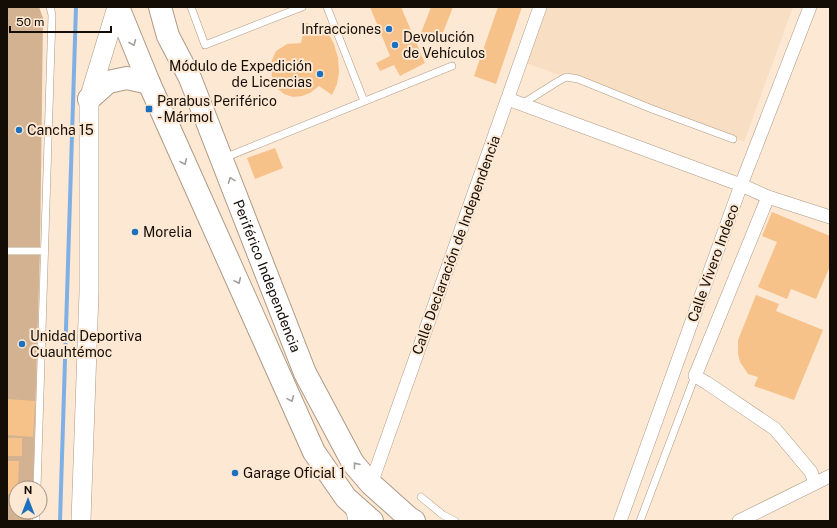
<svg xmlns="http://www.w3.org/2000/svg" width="837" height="528" font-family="'Public Sans',sans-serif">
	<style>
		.built { fill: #f8dec3 }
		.green { fill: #d2b290 }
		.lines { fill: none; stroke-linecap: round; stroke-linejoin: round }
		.stream { stroke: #7fafe5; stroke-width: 4 }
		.building { fill: #f6c28a }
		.lane-casing { stroke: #ad9a86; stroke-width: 8 }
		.street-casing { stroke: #ad9a86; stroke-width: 14 }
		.secondary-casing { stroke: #ad9a86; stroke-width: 20 }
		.highway-casing { stroke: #ad9a86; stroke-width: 24 }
		.lane { stroke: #fff; stroke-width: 7 }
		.street { stroke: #fff; stroke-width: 13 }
		.secondary { stroke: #fff; stroke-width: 19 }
		.highway { stroke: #fff; stroke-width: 22 }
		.oneway { stroke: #a19e9b }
		.poi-dot { fill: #1d70be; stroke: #fde8d3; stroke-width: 1.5 }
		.labels { text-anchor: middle; stroke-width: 4; stroke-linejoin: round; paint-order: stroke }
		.poi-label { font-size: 14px; fill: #130d06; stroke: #fde8d3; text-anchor: start }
		.street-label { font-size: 14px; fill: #130d06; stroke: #fde8d3 }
	</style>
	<rect width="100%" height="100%" fill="#fde8d3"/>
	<path class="built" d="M 543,7 L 793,7 L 744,142 L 523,62 Z"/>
	<path class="green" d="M 7,7 L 39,7 L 43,18 L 40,251 L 33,488 L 16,488 L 16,512 L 32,512 L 31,521 L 7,521 Z"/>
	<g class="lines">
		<path class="stream" d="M 60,521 L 76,7"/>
	</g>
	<path class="building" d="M 370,7 L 401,7 L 425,63 L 400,76 L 394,65 L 380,71 L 376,63 L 390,56 Z
		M 431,7 L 453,7 L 440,40 L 421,33 Z
		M 498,7 L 522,7 L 496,84 L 474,76 Z
		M 305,23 L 315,25 L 327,31 L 334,44 L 338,58 L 339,72 L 337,84 L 332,95 L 319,86 L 310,93 L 302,96 L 293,97 L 284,94 L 278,89 L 272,77 L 271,62 L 276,51 L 287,44 L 301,43 Z
		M 275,148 L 283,168 L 255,179 L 247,158 Z
		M 772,212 L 830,236 L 830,266 L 816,299 L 791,289 L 787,299 L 758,287 L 777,242 L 762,236 Z
		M 756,295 L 779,304 L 776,311 L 823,330 L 794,400 L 754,386 L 758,377 L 748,374 L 740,362 L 738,354 L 738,340 Z
		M 7,399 L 35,401 L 33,437 L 7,435 Z
		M 7,438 L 22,438 L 22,456 L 7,456 Z
		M 7,461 L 19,461 L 18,488 L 16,488 L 16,494 L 7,494 Z"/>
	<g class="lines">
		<g class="lane-casing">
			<path id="lane" d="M 191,7 L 205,45 L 302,7
				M 327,7 L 364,101
				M 522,104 L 557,82 L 566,77 L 578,79 L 652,109 L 733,139
				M 224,158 L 452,66
				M 7,251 L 45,251
				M 37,488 L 52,15 L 50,7
				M 421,497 L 443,515 L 455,521
				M 349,508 L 352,521
				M 36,521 L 36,512
				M 640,521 L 695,376"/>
		</g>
		<g class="street-casing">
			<path id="street" d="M 508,99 L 741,185 L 768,197 L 830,217
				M 768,197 L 695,376 L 707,383 L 775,429 L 811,472 L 815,483
				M 371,484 L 540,7
				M 620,521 L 741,185 L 810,7
				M 739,521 L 830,476"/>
		</g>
		<g class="secondary-casing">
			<path id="secondary" d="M 81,521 L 89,292 L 89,99 L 117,7"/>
		</g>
		<g class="highway-casing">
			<g id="highway">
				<path d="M 118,7 L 149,83 L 314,452 L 346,498 L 372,521"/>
				<path id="s1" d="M 160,7 L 168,36 L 190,78 L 305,373 L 353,463 L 371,484 L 409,518 L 414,521"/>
				<path d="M 89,99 L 108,82 L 127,78 L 149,83"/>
			</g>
		</g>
		<use href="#lane" class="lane"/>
		<use href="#street" class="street"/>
		<use href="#secondary" class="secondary"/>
		<use href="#highway" class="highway"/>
	</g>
	<defs><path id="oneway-chevron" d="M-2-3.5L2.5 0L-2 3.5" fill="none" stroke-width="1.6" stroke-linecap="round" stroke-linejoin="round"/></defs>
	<g class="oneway">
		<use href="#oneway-chevron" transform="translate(133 43) rotate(68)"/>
		<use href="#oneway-chevron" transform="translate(184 162) rotate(66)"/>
		<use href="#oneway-chevron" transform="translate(231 180) rotate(-111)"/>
		<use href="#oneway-chevron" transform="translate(238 281) rotate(66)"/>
		<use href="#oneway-chevron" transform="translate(291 399) rotate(66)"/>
		<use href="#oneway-chevron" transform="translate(356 465) rotate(-128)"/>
	</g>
	<g class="poi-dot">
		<circle cx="389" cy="29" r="4"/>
		<circle cx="395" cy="45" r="4"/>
		<circle cx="320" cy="74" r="4"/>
		<rect x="145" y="105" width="8" height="8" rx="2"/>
		<circle cx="19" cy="130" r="4"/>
		<circle cx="135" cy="232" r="4"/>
		<circle cx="22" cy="344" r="4"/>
		<circle cx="235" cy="473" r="4"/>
	</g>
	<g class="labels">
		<g class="poi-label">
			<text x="381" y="34" text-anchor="end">Infracciones</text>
			<text x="403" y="42">Devolución<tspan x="403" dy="16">de Vehículos</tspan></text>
			<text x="312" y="71" text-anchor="end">Módulo de Expedición<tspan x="312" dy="16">de Licencias</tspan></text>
			<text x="157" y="106">Parabus Periférico<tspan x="157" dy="16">- Mármol</tspan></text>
			<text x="27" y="135">Cancha 15</text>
			<text x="143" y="237">Morelia</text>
			<text x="30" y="341">Unidad Deportiva<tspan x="30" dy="16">Cuauhtémoc</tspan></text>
			<text x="243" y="478">Garage Oficial 1</text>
		</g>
		<g class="street-label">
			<text transform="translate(456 245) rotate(-70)" y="5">Calle Declaración de Independencia</text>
			<text transform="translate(713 263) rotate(-70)" y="5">Calle Vivero Indeco</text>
			<text dy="5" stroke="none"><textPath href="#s1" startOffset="290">Periférico Independencia</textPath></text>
		</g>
	</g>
	<rect width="837" height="528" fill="none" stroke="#130d06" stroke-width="16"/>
	<g transform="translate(28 500)"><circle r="19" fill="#fde8d3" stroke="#9f9081"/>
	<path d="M0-3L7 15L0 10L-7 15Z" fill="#1d70be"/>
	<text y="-6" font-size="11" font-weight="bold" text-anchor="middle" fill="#130d06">N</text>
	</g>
	<path d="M10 26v6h101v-6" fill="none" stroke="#130d06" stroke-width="2"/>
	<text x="16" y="26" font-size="12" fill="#130d06" stroke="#fde8d3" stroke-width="3" paint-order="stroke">50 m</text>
</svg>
